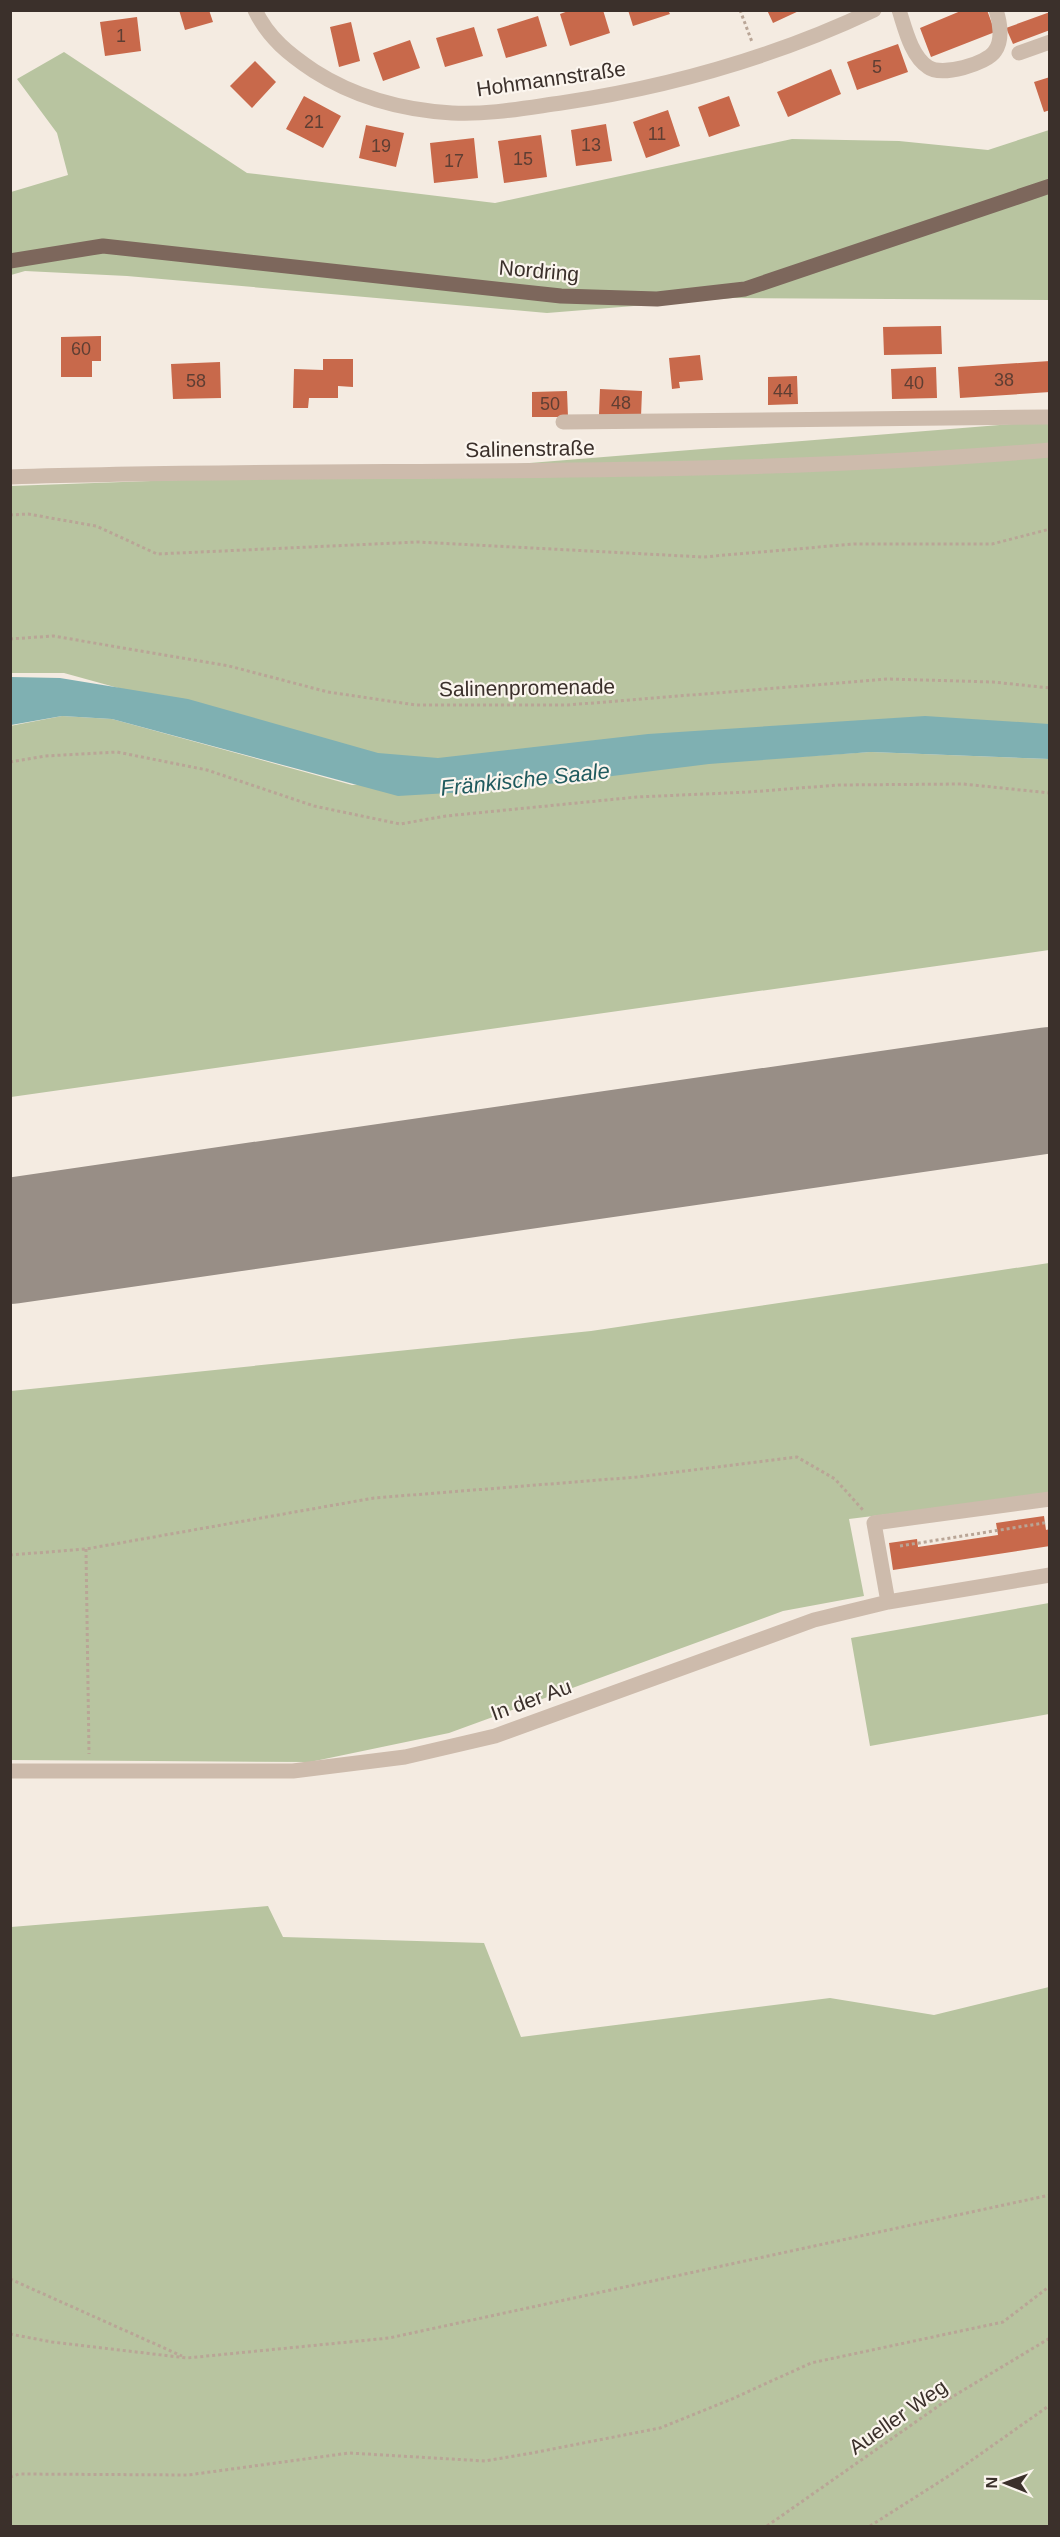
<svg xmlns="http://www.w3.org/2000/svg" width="1060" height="2537" font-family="Helvetica,sans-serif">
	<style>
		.green { fill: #b8c4a0 }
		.water { fill: #7fb0b2 }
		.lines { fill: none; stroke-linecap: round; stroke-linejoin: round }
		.runway { stroke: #988e86; stroke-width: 126 }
		.building { fill: #c8694b }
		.path { stroke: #b9a596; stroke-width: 3; stroke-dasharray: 3 3; stroke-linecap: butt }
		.minor { stroke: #cdbbac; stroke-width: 15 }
		.major { stroke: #7d675c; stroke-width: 15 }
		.labels { text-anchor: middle; stroke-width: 4.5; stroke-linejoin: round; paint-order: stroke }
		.number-label { font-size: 18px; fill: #5e3e33 }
		.street-label { font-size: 21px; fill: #3b302b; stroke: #fbf5ee }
		.water-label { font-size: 22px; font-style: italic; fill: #1f5a5e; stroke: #fbf5ee }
	</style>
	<rect width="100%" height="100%" fill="#f4ebe1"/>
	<path class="green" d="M 64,52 L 247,173 L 495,203 L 792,139 L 899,141 L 988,150 L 1049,130 L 1049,300 L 733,298 L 547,313 L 127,276 L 25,271 L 11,275 L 11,192 L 68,175 L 57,133 L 17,79 Z
		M 1049,421 L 1049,735 L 422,772 L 64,673 L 11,673 L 10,486 L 431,471 Z
		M 62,716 L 112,719 L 352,785 L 871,752 L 1049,759 L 1049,950 L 11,1097 L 10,726 Z
		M 1049,1263 L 1049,1494 L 849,1519 L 864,1596 L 783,1611 L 449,1733 L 310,1762 L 11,1760 L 11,1391 L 591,1331 Z
		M 1049,1603 L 1049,1714 L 870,1746 L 851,1638 Z
		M 268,1906 L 283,1937 L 484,1943 L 521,2037 L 830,1998 L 934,2015 L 1049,1987 L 1049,2526 L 11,2526 L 11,1927 Z"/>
	<path class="water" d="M 11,677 L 60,678 L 188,699 L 378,753 L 438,758 L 648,734 L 925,716 L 1049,724 L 1049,759 L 871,752 L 709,764 L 500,790 L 398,796 L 112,719 L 62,716 L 11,725 Z"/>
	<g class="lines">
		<path class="runway" d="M 10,1241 L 1050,1090"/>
	</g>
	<path class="building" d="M 179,10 L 209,10 L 213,22 L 185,30 Z
		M 571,10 L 603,10 L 610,33 L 570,46 L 560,14 Z
		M 628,10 L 668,10 L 670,14 L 633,26 Z
		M 767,10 L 801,10 L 773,23 Z
		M 963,10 L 987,10 L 995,32 L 931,57 L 920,28 Z
		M 1050,12 L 1050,30 L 1013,44 L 1006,28 Z
		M 538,16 L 547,46 L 506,58 L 497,29 Z
		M 137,17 L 141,51 L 105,56 L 100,22 Z
		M 351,22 L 360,61 L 339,67 L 330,27 Z
		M 474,27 L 483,56 L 445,67 L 436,38 Z
		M 410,40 L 420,68 L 383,81 L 373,53 Z
		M 898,44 L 908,72 L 857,90 L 847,62 Z
		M 255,61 L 276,82 L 252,108 L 230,86 Z
		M 831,69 L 841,94 L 788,117 L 777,92 Z
		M 1050,77 L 1050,110 L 1044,112 L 1034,82 Z
		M 304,96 L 341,116 L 323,148 L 286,129 Z
		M 729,96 L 740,126 L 709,137 L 698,107 Z
		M 668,110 L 680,146 L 646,158 L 633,122 Z
		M 606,124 L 612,161 L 576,166 L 571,130 Z
		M 366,125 L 404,133 L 396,167 L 359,158 Z
		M 541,135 L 547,177 L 504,183 L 498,141 Z
		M 474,138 L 478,178 L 434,183 L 430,143 Z
		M 941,326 L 942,354 L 884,355 L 883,327 Z
		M 101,336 L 101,361 L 92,361 L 92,377 L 61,377 L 61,337 Z
		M 700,355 L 703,380 L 679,382 L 680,388 L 672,389 L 669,358 Z
		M 323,359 L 353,359 L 353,387 L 338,386 L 338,398 L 309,398 L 308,408 L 293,408 L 294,369 L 323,370 Z
		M 1050,361 L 1050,392 L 960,398 L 958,367 Z
		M 220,362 L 221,398 L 173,399 L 171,364 Z
		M 936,367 L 937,398 L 892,399 L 891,369 Z
		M 797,376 L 798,404 L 768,405 L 768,377 Z
		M 600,389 L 642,391 L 641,417 L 599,415 Z
		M 567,391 L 568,417 L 532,417 L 532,392 Z
		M 1044,1516 L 1046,1530 L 1050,1529 L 1050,1546 L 893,1570 L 889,1543 L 917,1539 L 918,1547 L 998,1535 L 996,1523 Z"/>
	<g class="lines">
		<path class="path" d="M 740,10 L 752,42
			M 10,515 L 28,514 L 96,526 L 157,554 L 418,542 L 703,557 L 854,544 L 992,544 L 1050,529
			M 10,639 L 53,636 L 229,666 L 328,692 L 416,705 L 568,705 L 888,679 L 993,682 L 1050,688
			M 10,762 L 45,756 L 117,752 L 207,770 L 314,806 L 400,824 L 446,816 L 637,797 L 749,792 L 838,785 L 963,784 L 1050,793
			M 900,1546 L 1050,1522
			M 86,1549 L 89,1754
			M 10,1555 L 86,1549 L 374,1498 L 637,1477 L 797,1457 L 835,1479 L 863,1510
			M 10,2279 L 182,2356
			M 10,2334 L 52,2342 L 187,2358 L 389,2338 L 1050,2195
			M 10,2477 L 19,2474 L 188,2475 L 349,2453 L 485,2461 L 532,2453 L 660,2428 L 732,2399 L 811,2363 L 1003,2322 L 1050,2286
			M 767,2526 L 947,2400 L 1050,2338
			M 870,2526 L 955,2472 L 1050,2405"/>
		<path class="minor" d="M 255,10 C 268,38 290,55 314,71 C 356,98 403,110 452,113 C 488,115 525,108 561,103 C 669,87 775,57 874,10
			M 899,10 C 905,28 911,56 928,67 C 941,77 987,64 995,51 C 1003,40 1000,22 996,10
			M 1019,53 L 1050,42
			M 563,422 L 1050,417
			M 10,477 C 357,466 704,480 1050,450
			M 888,1602 L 874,1523 L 1050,1499
			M 10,1771 L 293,1771 L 405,1757 L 495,1736 L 814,1620 L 888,1602 L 1050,1575"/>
		<path class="major" d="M 10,261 L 103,246 L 561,296 L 657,299 L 745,289 L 1050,186"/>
	</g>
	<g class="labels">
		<g class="number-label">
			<text x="121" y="42">1</text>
			<text x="877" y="73">5</text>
			<text x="314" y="128">21</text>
			<text x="657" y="140">11</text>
			<text x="591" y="151">13</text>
			<text x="381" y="152">19</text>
			<text x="523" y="165">15</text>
			<text x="454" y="167">17</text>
			<text x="81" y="355">60</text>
			<text x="1004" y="386">38</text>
			<text x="196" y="387">58</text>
			<text x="914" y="389">40</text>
			<text x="783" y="397">44</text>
			<text x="621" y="409">48</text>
			<text x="550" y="410">50</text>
		</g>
		<g class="street-label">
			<text transform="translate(551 79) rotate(-8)" y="7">Hohmannstraße</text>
			<text transform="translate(539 271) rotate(5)" y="7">Nordring</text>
			<text transform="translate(530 449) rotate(-1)" y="7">Salinenstraße</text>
			<text transform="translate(527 688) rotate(-1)" y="7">Salinenpromenade</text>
			<text transform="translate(531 1700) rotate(-20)" y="7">In der Au</text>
			<text transform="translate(898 2417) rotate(-35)" y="7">Aueller Weg</text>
		</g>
		<g class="water-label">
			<text transform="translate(525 779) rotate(-6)" y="8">Fränkische Saale</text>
		</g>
	</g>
	<rect width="1060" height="2537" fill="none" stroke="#3b302b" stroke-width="24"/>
	<g transform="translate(1006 2483) rotate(271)" stroke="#fbf5ee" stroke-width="4.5" paint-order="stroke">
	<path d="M0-4.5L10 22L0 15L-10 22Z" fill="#3b302b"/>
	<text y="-9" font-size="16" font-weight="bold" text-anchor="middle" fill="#3b302b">N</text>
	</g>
</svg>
